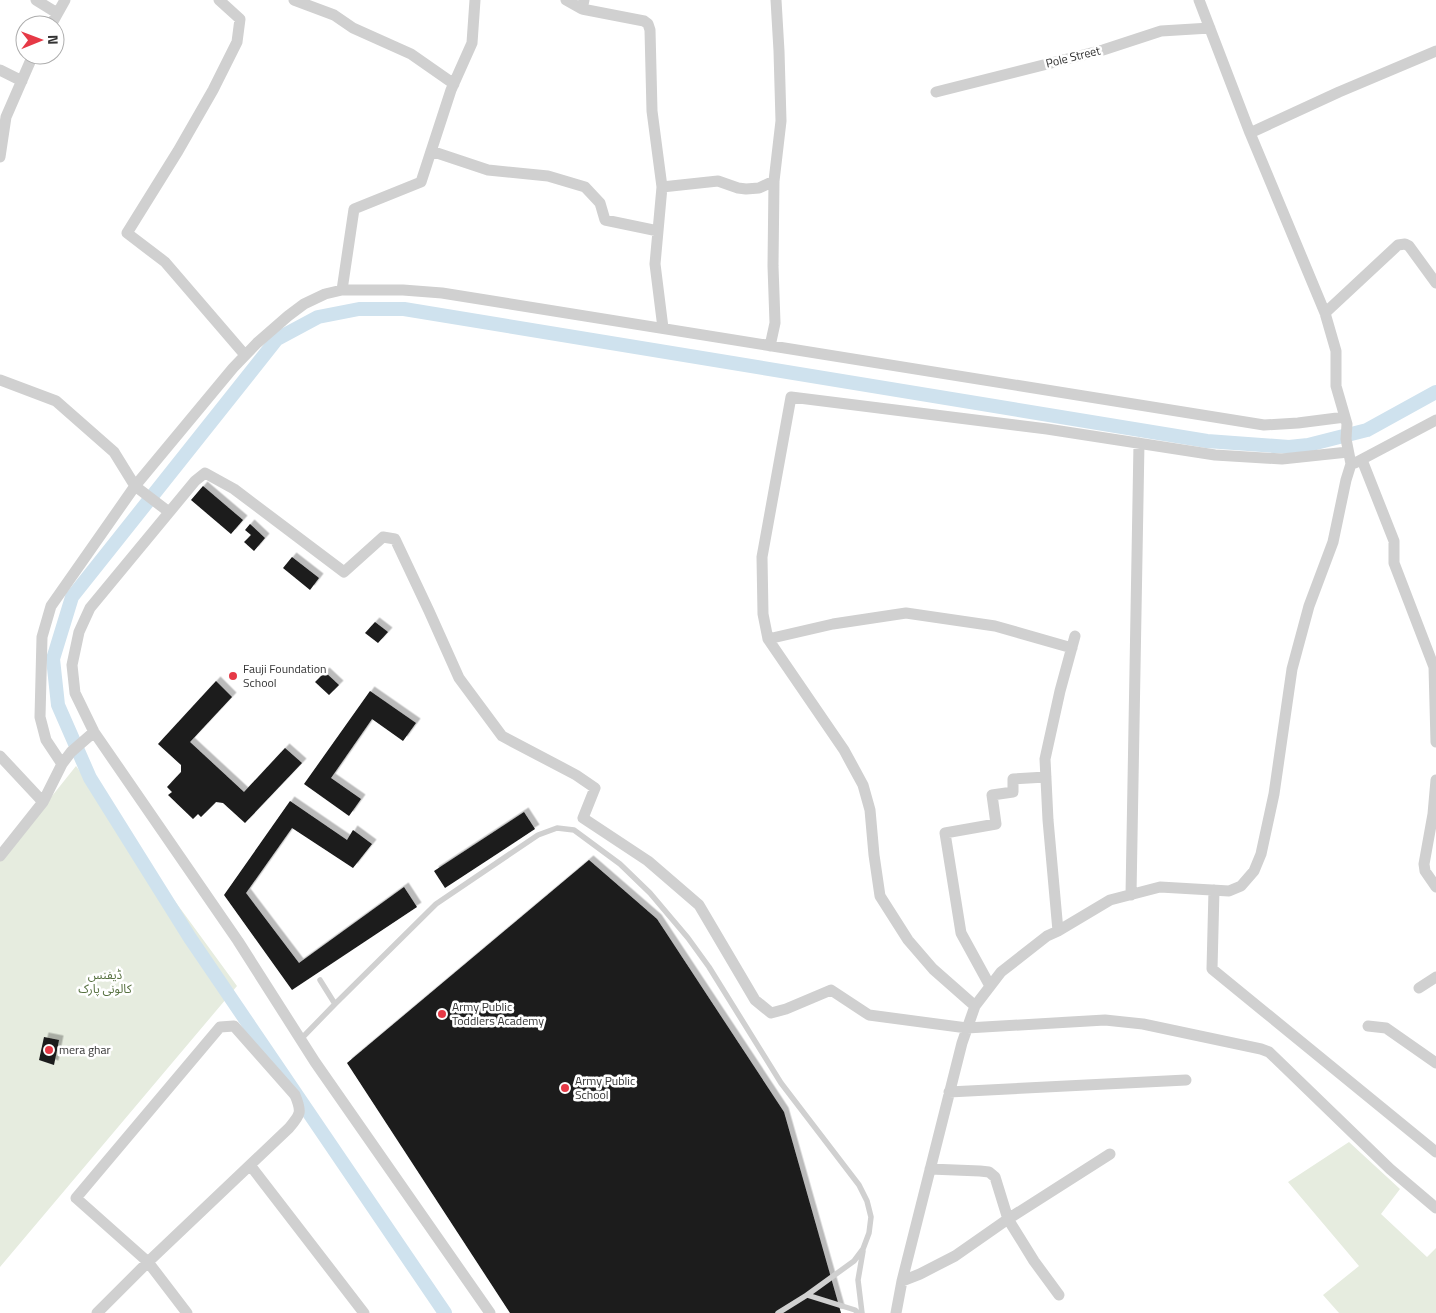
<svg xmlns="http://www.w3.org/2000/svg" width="1436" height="1313" font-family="'Titillium Web','Noto Sans Arabic',sans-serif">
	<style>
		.green { fill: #e6ecdf }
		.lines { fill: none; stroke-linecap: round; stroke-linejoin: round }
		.canal { stroke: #cfe2ee; stroke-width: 14 }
		.building { fill: #1a1a1a; filter: url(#shadow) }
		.lane { stroke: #d0d0d0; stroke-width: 5.5 }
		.street { stroke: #d0d0d0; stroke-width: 11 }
		.poi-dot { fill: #e63946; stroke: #fff; stroke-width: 2 }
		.labels { text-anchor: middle; stroke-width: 5; stroke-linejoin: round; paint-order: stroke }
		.street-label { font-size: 12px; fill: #333; stroke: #fff }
		.poi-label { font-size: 12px; fill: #333; stroke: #fff; text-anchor: start }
		.park-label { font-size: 12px; fill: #56703f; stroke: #fff }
	</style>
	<defs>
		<filter id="shadow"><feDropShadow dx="4.5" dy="-4.5" stdDeviation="0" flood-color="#0004"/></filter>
	</defs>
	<rect width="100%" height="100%" fill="#fff"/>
	<path class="green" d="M 76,766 L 237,986 L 0,1267 L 0,861 Z
		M 1349,1142 L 1400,1189 L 1381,1214 L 1427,1257 L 1436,1248 L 1436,1313 L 1339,1313 L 1323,1295 L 1359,1266 L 1288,1182 Z"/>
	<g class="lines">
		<path class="canal" d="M 445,1313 L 190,938 L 90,778 L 58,705 L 53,659 L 72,597 L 277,339 L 318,317 L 359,309 L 404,309 L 1207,441 L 1289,447 L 1308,445 L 1367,430 L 1436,392"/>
	</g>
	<path class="building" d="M 203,486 L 243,520 L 231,534 L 191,500 Z
		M 250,524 L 265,538 L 254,551 L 244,542 L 251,535 L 245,530 Z
		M 292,557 L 319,578 L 310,590 L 283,568 Z
		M 375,622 L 388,632 L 378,643 L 365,633 Z
		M 325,672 L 339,685 L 329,695 L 315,682 Z
		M 216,681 L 232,697 L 190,742 L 244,792 L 285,748 L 302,763 L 245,823 L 223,803 L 216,802 L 201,817 L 198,814 L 193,819 L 168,795 L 172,792 L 167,787 L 181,772 L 181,765 L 158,744 Z
		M 370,691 L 416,723 L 403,741 L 372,719 L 331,778 L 361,799 L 349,816 L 304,784 Z
		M 290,801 L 347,840 L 353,830 L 372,844 L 353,868 L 292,828 L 246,893 L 299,963 L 404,887 L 417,907 L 292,990 L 224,895 Z
		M 524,812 L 535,829 L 445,888 L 434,871 Z
		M 589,860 L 657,919 L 784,1112 L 841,1313 L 510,1313 L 347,1063 Z
		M 44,1037 L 59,1040 L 54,1065 L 39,1060 Z"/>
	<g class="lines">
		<path class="lane" d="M 320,980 L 335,1004 L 436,904 L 538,835 L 557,828 L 574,830 L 620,864 L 650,893 L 688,938 L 709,967 L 781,1083 L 859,1185 L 867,1201 L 871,1217 L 869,1233 L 863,1249 L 854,1261 L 807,1295
			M 300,1040 L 335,1004
			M 778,1313 L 807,1295 L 855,1310 L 858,1313
			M 862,1313 L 858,1280 L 863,1251"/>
		<path class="street" d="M 36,0 L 57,13
			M 219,0 L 240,19 L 237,42 L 213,90 L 178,151 L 127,233 L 165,262 L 245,355
			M 294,0 L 334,15 L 353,28 L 411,54 L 454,84
			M 566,0 L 582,9
			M 584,0 L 582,9 L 644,21 L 648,24 L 650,30 L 652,111 L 662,187 L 655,264 L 663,328
			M 51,25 L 65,0
			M 0,70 L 22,81
			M 936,92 L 1103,50 L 1161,31 L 1210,28
			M 1250,133 L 1339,92 L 1436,51
			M 431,151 L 488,170 L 548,176 L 585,187 L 600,203 L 605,220 L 658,231
			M 0,157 L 6,117 L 33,55
			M 662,187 L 718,181 L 738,188 L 746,189 L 759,188 L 774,181
			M 342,290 L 354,209 L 421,182 L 451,90 L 472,43 L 475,0
			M 1325,313 L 1398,245 L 1405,244 L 1409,246 L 1436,283
			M 770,346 L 775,323 L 773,266 L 774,181 L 781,121 L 779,51 L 776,0
			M 0,380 L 56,401 L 114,452 L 135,486 L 169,512
			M 1362,460 L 1394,541 L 1394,563 L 1434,667 L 1436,742
			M 1355,463 L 1436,420
			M 768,639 L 833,624 L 906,613 L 995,626 L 1072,648
			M 0,756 L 43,802
			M 62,764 L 46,740 L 40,717 L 42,637 L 51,606 L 135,486 L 233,368 L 257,343 L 288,316 L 304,304 L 325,294 L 342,290 L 403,290 L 442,293 L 1264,425 L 1298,423 L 1345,417
			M 1436,780 L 1433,814 L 1424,864 L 1425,871 L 1436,887
			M 0,856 L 43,802 L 62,764 L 71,752 L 94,732
			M 1214,890 L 1212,969 L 1436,1152
			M 1131,895 L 1139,443
			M 1058,931 L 1048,820 L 1045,759 L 1060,691 L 1075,636
			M 990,986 L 961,933 L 945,833 L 996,824 L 992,795 L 1013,792 L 1013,779 L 1046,777
			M 1419,988 L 1436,977
			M 975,1006 L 933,969 L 908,940 L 880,896 L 874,855 L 870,810 L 863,785 L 844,750 L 768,639 L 763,614 L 762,557 L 791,397 L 1047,429 L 1215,455 L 1282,459 L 1348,452
			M 1368,1026 L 1386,1028 L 1436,1063
			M 949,1092 L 1186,1080
			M 250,1165 L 364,1313
			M 930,1169 L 980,1171 L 989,1172 L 995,1177 L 1008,1219 L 1034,1261 L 1059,1295
			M 902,1281 L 920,1274 L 955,1256 L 1008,1219 L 1110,1154
			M 97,1313 L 148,1262 L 289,1128 C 301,1114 302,1112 295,1095 L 234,1026 L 220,1027 L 76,1198 L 148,1262 L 187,1313
			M 490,1313 L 315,1062 L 238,941 L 94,732 L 75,693 L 72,665 L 79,632 L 90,608 L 195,481 L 205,473 L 234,489 L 344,572 L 383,537 L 395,539 L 429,611 L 459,678 L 502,736 L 576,775 L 595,788 L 583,818 L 648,861 L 699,905 L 755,1000 L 771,1013 L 786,1009 L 831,990 L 869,1015 L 967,1028 L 1105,1020 L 1143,1024 L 1261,1049 L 1269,1052 L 1390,1169 L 1436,1208
			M 896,1313 L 902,1281 L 962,1043 L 975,1006 L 1001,972 L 1047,936 L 1058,931 L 1110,900 L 1160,887 L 1229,891 L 1241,886 L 1254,871 L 1261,854 L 1274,794 L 1292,669 L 1309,606 L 1333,542 L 1346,480 L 1351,464 L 1346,439 L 1347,424 L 1336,386 L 1336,351 L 1325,313 L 1250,133 L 1199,0"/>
	</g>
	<g class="poi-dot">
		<circle cx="233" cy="676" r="5"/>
		<circle cx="442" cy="1014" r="5"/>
		<circle cx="49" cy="1050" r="5"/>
		<circle cx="565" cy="1088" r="5"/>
	</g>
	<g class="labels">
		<g class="street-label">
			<text transform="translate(1073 57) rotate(-14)" y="4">Pole Street</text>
		</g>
		<g class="poi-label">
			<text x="243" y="673">Fauji Foundation<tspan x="243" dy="14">School</tspan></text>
			<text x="452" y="1011">Army Public<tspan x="452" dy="14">Toddlers Academy</tspan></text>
			<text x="59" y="1054">mera ghar</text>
			<text x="575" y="1085">Army Public<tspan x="575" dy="14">School</tspan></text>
		</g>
		<g class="park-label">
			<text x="105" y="979">ڈیفنس<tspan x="105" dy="14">کالونی پارک</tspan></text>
		</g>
	</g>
	<g transform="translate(40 40) rotate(89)"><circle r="24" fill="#ffffff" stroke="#adadad"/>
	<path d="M0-4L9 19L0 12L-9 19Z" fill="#e63946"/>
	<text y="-8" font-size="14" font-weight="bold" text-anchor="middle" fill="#333333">N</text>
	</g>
</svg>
